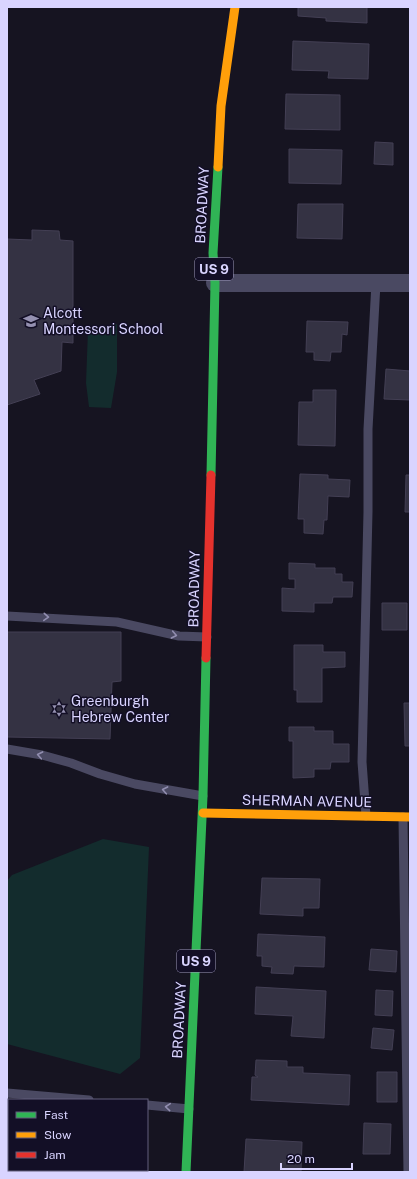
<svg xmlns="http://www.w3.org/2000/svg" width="417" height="1179" font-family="'Public Sans',sans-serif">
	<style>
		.green { fill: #132c2d }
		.building { fill: #343243; stroke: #433f54 }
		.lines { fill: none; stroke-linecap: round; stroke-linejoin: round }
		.lane { stroke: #4a4962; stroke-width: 9 }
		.street { stroke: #4a4962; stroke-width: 18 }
		.fast { stroke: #30b455; stroke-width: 9 }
		.slow { stroke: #ff9f0a; stroke-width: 9 }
		.jam { stroke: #e5322d; stroke-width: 9 }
		.oneway { stroke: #928eb0 }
		.labels { text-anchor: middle; stroke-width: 3; stroke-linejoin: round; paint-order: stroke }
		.shield { fill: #130f26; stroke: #9e99be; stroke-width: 1 }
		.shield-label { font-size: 13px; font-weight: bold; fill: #d9d4ff }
		.street-label { font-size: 14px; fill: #d9d4ff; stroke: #130f26 }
		.poi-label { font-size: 14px; fill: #d9d4ff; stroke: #130f26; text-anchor: start }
	</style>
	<rect width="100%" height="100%" fill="#161421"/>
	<path class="green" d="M 117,324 L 117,372 L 111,408 L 89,407 L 86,383 L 88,330 Z
		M 103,839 L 149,847 L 140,1058 L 120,1074 L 7,1044 L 7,881 L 12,875 Z"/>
	<path class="building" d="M 298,7 L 367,7 L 367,23 L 326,21 L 326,18 L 298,16 Z
		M 293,41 L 369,44 L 368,79 L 328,78 L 329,71 L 292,70 Z
		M 286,94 L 340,95 L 340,130 L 285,129 Z
		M 375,142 L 393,143 L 393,165 L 374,164 Z
		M 289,149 L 342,150 L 341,184 L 289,183 Z
		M 298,204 L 343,204 L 342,239 L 297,238 Z
		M 32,230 L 59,231 L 60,240 L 73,241 L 73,343 L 62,342 L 61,371 L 34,380 L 40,394 L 7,405 L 7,239 L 32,240 Z
		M 307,321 L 348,322 L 347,335 L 342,334 L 341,352 L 331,352 L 330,361 L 314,360 L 314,352 L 306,352 Z
		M 386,369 L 410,371 L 410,400 L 384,399 Z
		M 313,390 L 336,390 L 335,446 L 298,445 L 299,402 L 313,402 Z
		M 300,474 L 328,475 L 328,479 L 350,480 L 349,497 L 328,496 L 327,520 L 324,520 L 323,534 L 304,533 L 304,519 L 298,519 Z
		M 406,475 L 410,475 L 410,512 L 405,512 Z
		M 289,563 L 315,564 L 315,568 L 335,568 L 335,574 L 342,574 L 342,582 L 353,582 L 352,597 L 333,597 L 332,603 L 314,603 L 314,612 L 282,611 L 282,588 L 295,589 L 295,579 L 289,579 Z
		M 382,603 L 407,603 L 407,630 L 382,630 Z
		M 7,632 L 121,632 L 121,681 L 112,682 L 110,739 L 7,737 Z
		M 294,645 L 323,645 L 323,652 L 345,652 L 345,667 L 322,668 L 322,702 L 297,702 L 297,690 L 294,690 Z
		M 404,703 L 410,703 L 410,746 L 405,746 Z
		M 289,727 L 314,727 L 314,731 L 333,731 L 333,744 L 349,744 L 349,762 L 331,762 L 330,769 L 314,769 L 314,777 L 293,778 L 293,741 L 289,741 Z
		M 262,878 L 320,879 L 319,908 L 303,908 L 303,916 L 260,914 Z
		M 258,934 L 325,937 L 324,967 L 294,966 L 293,974 L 271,973 L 272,967 L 262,966 L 262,956 L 257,956 Z
		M 371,949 L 397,951 L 396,972 L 369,970 Z
		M 256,987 L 326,991 L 324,1038 L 291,1036 L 293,1016 L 255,1014 Z
		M 376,990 L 393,991 L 392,1016 L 375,1015 Z
		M 373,1028 L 394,1030 L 392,1050 L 371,1048 Z
		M 256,1060 L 287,1061 L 287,1067 L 303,1067 L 303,1073 L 350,1075 L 349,1105 L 251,1100 L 252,1077 L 258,1077 L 255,1075 Z
		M 377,1072 L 397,1072 L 397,1102 L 377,1102 Z
		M 364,1123 L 391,1124 L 390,1154 L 363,1154 Z
		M 246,1139 L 302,1142 L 301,1172 L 244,1172 Z"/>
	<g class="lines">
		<path class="lane" d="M 7,616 L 117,622 L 179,636 L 207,637
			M 7,749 L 42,755 L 71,763 L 100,774 L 135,784 L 203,796
			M 366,816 L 362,762 L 368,512 L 368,429 L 376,283
			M 403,817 L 408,1172
			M 7,1093 L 89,1100
			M 147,1105 L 189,1109
			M 9,1172 L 10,1170"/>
		<path class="street" d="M 215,283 L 410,283"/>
		<path class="fast" d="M 211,475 L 215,283 L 213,253 L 218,167
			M 186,1172 L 203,796 L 206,658"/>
		<path class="slow" d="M 218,167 L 221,106 L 235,7
			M 203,813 L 410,817"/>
		<path class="jam" d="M 206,658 L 211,475"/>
	</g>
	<defs><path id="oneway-chevron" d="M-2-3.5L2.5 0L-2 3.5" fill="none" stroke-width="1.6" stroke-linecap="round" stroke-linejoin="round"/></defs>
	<g class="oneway">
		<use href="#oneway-chevron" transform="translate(46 617) rotate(4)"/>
		<use href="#oneway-chevron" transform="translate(174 635) rotate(11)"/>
		<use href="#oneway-chevron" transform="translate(40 755) rotate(-169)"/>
		<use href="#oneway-chevron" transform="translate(165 790) rotate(-169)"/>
		<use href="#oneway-chevron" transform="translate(168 1107) rotate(-175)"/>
	</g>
	<defs>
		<g id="school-bare" transform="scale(1.2)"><path d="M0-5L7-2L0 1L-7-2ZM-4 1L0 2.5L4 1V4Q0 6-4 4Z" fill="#9591b1" stroke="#130f26" stroke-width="2.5" paint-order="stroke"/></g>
		<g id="synagogue-bare" transform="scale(1.2)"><path d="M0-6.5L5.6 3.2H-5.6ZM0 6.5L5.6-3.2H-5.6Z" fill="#9591b1" stroke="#130f26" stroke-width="2.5" paint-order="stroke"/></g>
	</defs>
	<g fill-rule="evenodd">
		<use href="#school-bare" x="31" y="321"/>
		<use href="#synagogue-bare" x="59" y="709"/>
	</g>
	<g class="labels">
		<g class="shield">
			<rect x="195" y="258" width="38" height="22" rx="3"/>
			<rect x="177" y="950" width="38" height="22" rx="3"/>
		</g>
		<g class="shield-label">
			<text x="214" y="274">US 9</text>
			<text x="196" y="966">US 9</text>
		</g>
		<g class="street-label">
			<text transform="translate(202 205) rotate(-87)" y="5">BROADWAY</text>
			<text transform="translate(194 589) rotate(-89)" y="5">BROADWAY</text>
			<text transform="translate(307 801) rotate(1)" y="5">SHERMAN AVENUE</text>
			<text transform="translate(179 1020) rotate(-87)" y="5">BROADWAY</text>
		</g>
		<g class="poi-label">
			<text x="43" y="318">Alcott<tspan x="43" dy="16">Montessori School</tspan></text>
			<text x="71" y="706">Greenburgh<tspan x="71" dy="16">Hebrew Center</tspan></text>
		</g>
	</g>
	<rect width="417" height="1179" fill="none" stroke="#d9d4ff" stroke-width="16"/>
	<rect x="8" y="1099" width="140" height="72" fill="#130f26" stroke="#625e7d"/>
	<rect x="16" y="1112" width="20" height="6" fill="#30b455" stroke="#625e7d"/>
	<text x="44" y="1119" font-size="12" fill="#d9d4ff">Fast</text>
	<rect x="16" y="1132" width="20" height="6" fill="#ff9f0a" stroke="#625e7d"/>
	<text x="44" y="1139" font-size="12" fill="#d9d4ff">Slow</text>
	<rect x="16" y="1152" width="20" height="6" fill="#e5322d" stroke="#625e7d"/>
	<text x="44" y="1159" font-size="12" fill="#d9d4ff">Jam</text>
	<path d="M281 1163v6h71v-6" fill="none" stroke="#d9d4ff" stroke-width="2"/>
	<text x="287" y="1163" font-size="12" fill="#d9d4ff" stroke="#130f26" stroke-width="3" paint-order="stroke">20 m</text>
</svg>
